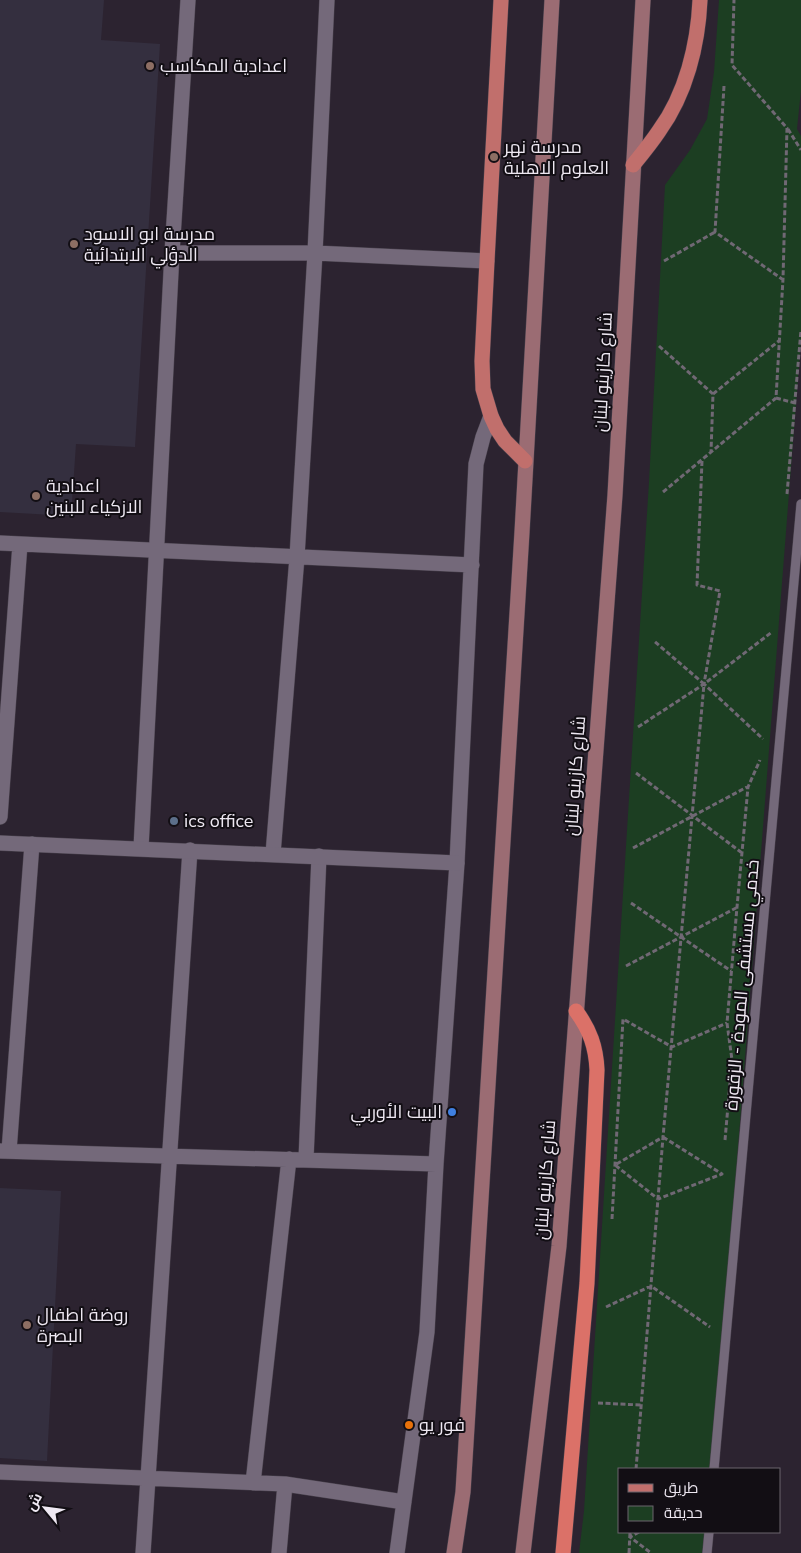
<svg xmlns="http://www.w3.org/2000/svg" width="801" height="1553" font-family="'Nunito Sans',Cairo,sans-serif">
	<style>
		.education { fill: #342f3f }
		.green { fill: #1c3e22 }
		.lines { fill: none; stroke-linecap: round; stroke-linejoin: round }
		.service-casing { stroke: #48414c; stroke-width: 10 }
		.minor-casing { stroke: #48414c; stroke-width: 16 }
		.tertiary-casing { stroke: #48414c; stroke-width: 16 }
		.secondary-casing { stroke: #48414c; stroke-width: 16 }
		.primary-casing { stroke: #48414c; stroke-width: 16 }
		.trunk-casing { stroke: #48414c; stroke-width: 16 }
		.path { stroke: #706874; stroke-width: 3; stroke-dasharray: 5 2.5; stroke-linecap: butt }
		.service { stroke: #74697a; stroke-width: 9 }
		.minor { stroke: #74697a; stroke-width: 15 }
		.tertiary { stroke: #74697a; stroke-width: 15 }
		.secondary { stroke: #9b6c73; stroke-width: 15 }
		.primary { stroke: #c16f6c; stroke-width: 15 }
		.trunk { stroke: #db7168; stroke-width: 15 }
		.education-dot { fill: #8d6e63; stroke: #120e14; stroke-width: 2 }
		.service-dot { fill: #5c6f8a; stroke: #120e14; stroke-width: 2 }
		.shop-dot { fill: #3f7fe0; stroke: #120e14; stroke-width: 2 }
		.food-dot { fill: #e8710a; stroke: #120e14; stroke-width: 2 }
		.labels { text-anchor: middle; stroke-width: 4; stroke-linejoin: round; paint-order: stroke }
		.poi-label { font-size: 18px; fill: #eee8f2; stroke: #120e14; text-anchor: start }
		.street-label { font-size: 18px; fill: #eee8f2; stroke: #120e14 }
	</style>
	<rect width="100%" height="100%" fill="#2c2330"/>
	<path class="education" d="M 0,0 L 104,0 L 101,40 L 160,44 L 135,447 L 76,444 L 71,516 L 0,512 Z
		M 0,1188 L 61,1191 L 47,1461 L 0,1458 Z"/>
	<path class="green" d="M 719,0 L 801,0 L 801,90 L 797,129 L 801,136 L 801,339 L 713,1469 L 620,1469 L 620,1532 L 708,1532 L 706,1553 L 579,1553 L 584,1511 L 649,482 L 665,185 L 690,150 L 707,119 L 714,72 Z"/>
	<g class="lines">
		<g class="service-casing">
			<path id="service" d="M 714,1469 L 801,504
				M 707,1553 L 709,1532"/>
		</g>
		<g class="minor-casing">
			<path id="minor" d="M 172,253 L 315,253 L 487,261
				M 0,543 L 472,565
				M 0,817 L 20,544
				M 141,848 L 172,253 L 188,0
				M 273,854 L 297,557 L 315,253 L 327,0
				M 0,1151 L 436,1164
				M 9,1151 L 32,844
				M 306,1159 L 319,856
				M 0,1472 L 285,1484 L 404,1502
				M 253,1483 L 289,1159
				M 143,1553 L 190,850
				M 279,1553 L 285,1484
				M 397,1553 L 427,1332 L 436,1164 L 457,863 L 476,464 L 483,437 L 491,416"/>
		</g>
		<g class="tertiary-casing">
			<path id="tertiary" d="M 0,843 L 457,863"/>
		</g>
		<g class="secondary-casing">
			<path id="secondary" d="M 454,1553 L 463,1492 L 522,532 L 552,0
				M 523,1553 L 559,1246 L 615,495 L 643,0"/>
		</g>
		<g class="primary-casing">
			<path id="primary" d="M 501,0 L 487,261 L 482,361 L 483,389 L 491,416 L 497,429 L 505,441 L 525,461
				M 633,165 C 642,154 651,143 659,131 C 686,94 698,45 700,0"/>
		</g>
		<g class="trunk-casing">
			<path id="trunk" d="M 563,1553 L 587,1283 L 597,1070 C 596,1047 590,1030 576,1011"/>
		</g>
		<path class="path" d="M 724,86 L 715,232 L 782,279
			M 788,129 L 801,150
			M 664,261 L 715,232
			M 659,346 L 713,394 L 711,452
			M 713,394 L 780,340
			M 776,398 L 795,403
			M 702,461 L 697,585 L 720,591 L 704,684 L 763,739
			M 663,492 L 776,398 L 783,279 L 787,128 L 732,65 L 734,0
			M 787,494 L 801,330
			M 638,727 L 704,684 L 772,632
			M 636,773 L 742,853
			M 633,848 L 747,787
			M 631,903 L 731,971
			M 626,966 L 736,908
			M 663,1137 L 722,1174 L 658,1199 L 615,1165 Z
			M 725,1140 L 732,1060 L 727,1023 L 737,907 L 748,787 L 760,760
			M 612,1219 L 623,1019 L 672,1047 L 727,1023
			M 606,1307 L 651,1286 L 710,1327
			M 598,1403 L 641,1405
			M 636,1469 L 663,1137 L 704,684 L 654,641
			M 639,1532 L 630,1537 L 651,1553
			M 629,1553 L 630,1532"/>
		<use href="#service" class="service"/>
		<use href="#minor" class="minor"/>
		<use href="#tertiary" class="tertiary"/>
		<use href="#secondary" class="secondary"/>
		<use href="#primary" class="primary"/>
		<use href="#trunk" class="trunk"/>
	</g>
	<g class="education-dot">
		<circle cx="150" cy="66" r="5"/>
		<circle cx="494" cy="157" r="5"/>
		<circle cx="74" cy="244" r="5"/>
		<circle cx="36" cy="496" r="5"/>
		<circle cx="27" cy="1325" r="5"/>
	</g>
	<circle class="service-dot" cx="174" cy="821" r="5"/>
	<circle class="shop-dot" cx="452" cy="1112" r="5"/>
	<circle class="food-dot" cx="409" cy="1425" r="5"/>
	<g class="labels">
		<g class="poi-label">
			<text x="160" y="72">اعدادية المكاسب</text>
			<text x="504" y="153">مدرسة نهر<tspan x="504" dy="21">العلوم الاهلية</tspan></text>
			<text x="84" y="240">مدرسة ابو الاسود<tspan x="84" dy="21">الدؤلي الابتدائية</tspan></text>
			<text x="46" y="492">اعدادية<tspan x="46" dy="21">الازكياء للبنين</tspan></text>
			<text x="184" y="827">ics office</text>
			<text x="442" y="1118" text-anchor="end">البيت الأوربي</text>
			<text x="37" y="1321">روضة اطفال<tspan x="37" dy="21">البصرة</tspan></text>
			<text x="419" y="1431">فور يو</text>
		</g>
		<g class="street-label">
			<text transform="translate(603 372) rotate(-87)" y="6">شارع كازينو لبنان</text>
			<text transform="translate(575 776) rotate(-86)" y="6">شارع كازينو لبنان</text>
			<text transform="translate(742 985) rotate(-85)" y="6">خدمي مستشفى المودة - الزقورة</text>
			<text transform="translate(545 1180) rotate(-86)" y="6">شارع كازينو لبنان</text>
		</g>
	</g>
	<rect x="618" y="1468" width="162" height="65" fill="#120e14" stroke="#6a656d"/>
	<rect x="628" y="1484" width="25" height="8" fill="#c16f6c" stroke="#6a656d"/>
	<text x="664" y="1493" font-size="15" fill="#eee8f2">طريق</text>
	<rect x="628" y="1506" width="25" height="15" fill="#1c3e22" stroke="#6a656d"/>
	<text x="664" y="1518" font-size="15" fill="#eee8f2">حديقة</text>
	<g transform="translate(45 1508) rotate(299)" stroke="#120e14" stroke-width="4" paint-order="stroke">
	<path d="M0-4L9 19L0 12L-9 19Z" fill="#eee8f2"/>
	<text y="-8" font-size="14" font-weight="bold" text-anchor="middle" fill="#eee8f2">ش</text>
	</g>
</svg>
